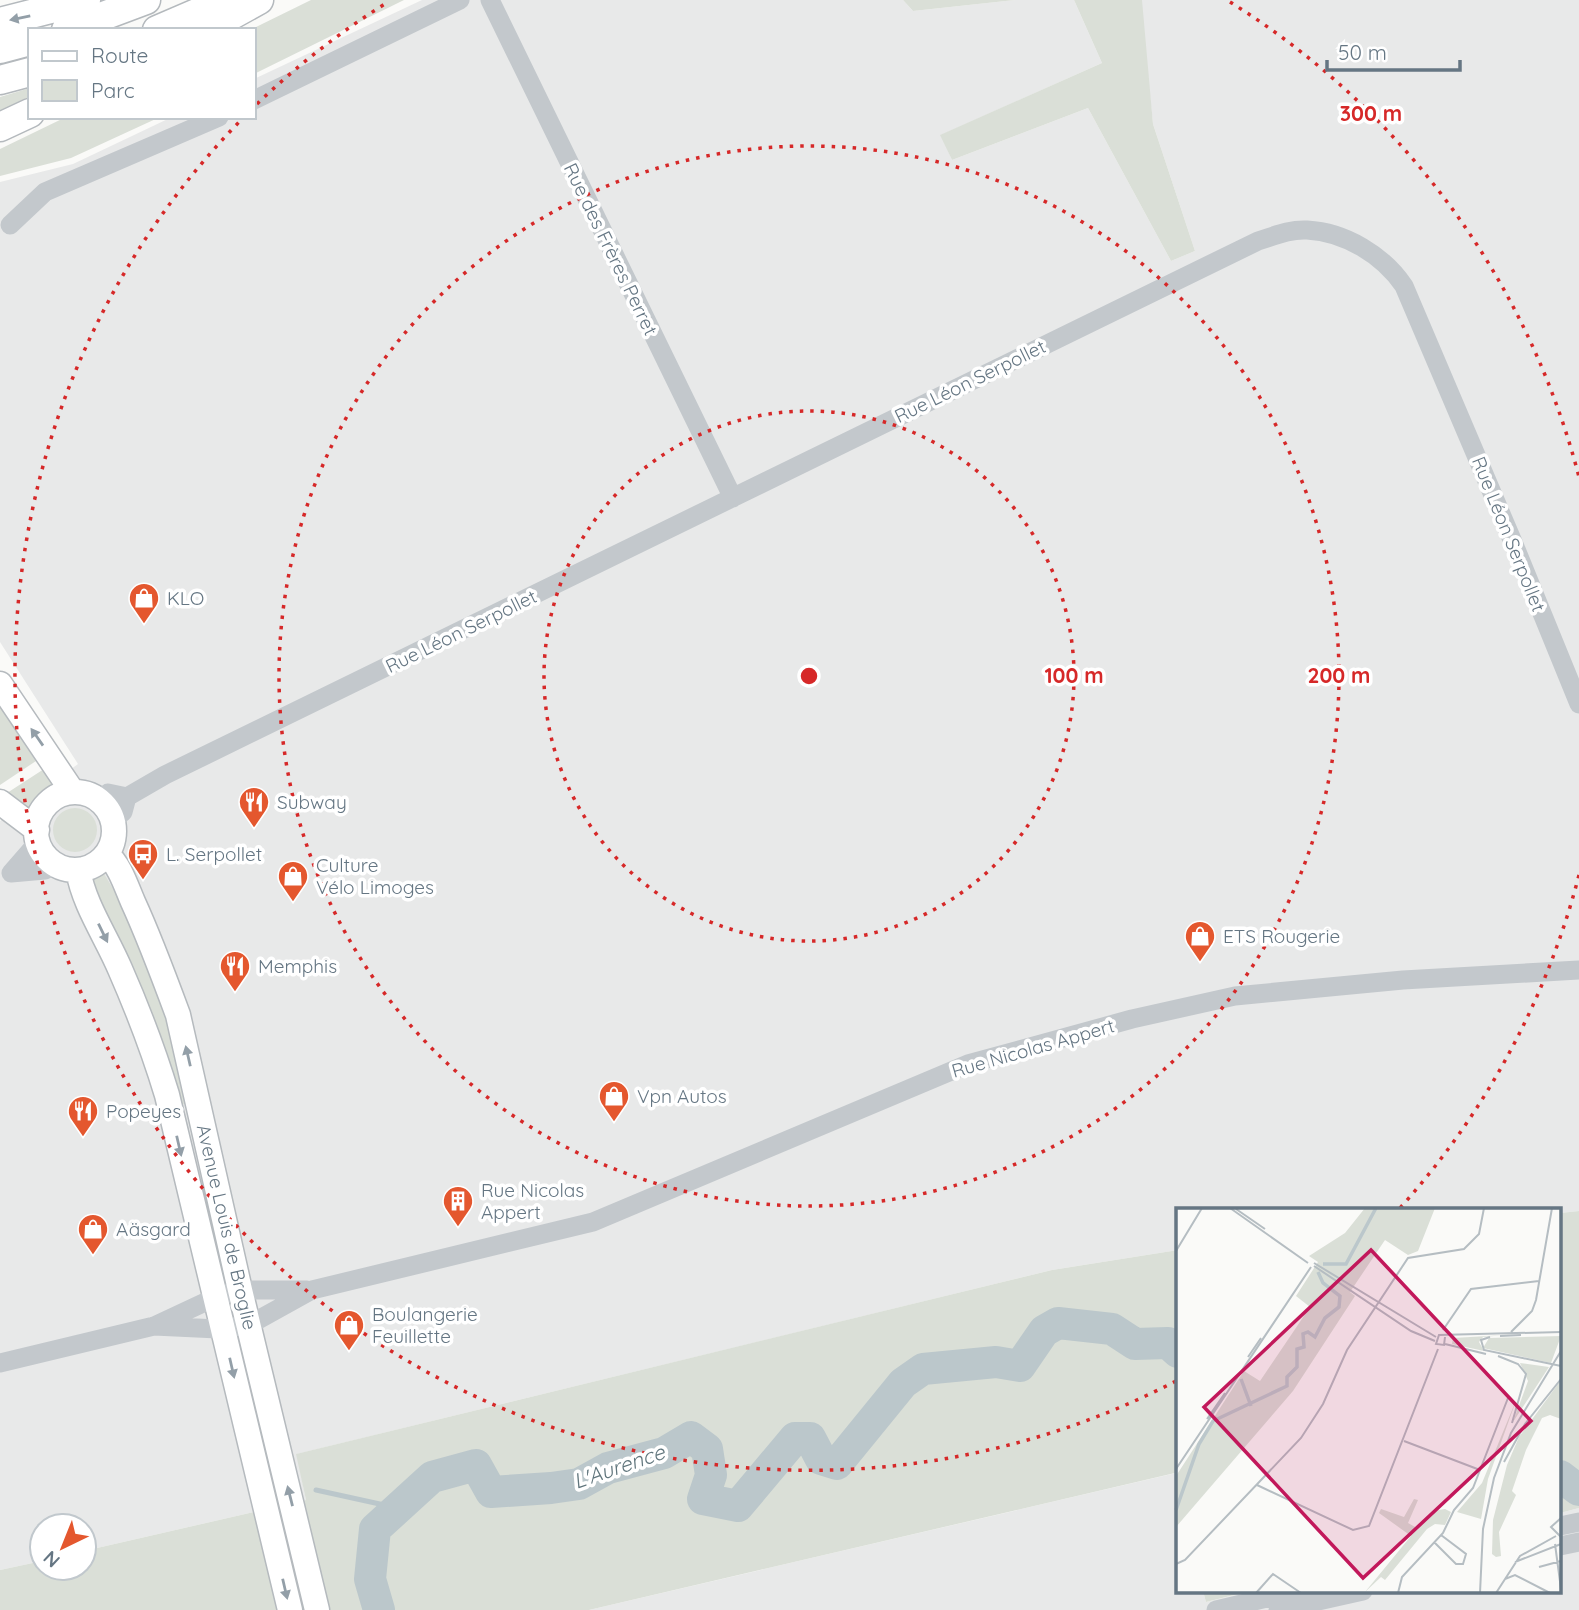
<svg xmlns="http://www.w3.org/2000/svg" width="1579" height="1610" font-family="Quicksand,sans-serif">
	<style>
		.built { fill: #e8e9e9 }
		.green { fill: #dadfd7 }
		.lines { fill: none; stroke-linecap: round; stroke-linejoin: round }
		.stream { stroke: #bbc7cb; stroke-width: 5 }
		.river { stroke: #bbc7cb; stroke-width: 32 }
		.major-casing { stroke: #b5babe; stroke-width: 27 }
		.highway-casing { stroke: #b4b9bd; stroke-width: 31 }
		.minor { stroke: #c3c8cc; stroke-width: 19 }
		.major { stroke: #fff; stroke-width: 24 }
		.highway { stroke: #fff; stroke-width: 28 }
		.oneway { fill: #939fa8 }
		.ring { fill: none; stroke: #d62828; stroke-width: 3.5; stroke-dasharray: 3.5 7 }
		.labels { text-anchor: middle; stroke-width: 7; stroke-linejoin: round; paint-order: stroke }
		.street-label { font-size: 19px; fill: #657683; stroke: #fff }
		.poi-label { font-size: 19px; fill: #657683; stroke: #fff; text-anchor: start }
		.water-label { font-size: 21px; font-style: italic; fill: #60757c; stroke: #fff }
		.inset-river { fill: none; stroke: #bbc7cb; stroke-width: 3.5 }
		.inset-road { fill: none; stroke: #b5bdc2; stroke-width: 2 }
		.view { fill: #c2185b; fill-opacity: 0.15; stroke: #c2185b; stroke-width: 3.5 }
		.inset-edge { fill: none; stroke: #657683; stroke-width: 3.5 }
		.centre { fill: #d62828; stroke: #fff; stroke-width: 3.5 }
		.ring-label { font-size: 21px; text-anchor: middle; font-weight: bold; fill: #d62828; stroke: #fff; stroke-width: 7; stroke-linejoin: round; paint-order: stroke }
	</style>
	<rect width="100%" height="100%" fill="#fafaf8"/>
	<path class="built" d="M 422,0 L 903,0 L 913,11 L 1015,0 L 1074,0 L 1102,63 L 941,135 L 952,160 L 1088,108 L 1171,261 L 1195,251 L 1153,124 L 1140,0 L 1579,0 L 1579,1211 L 1560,1213 L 1560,1209 L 1178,1209 L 1178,1250 L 1052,1270 L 297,1454 L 306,1500 L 84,1551 L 84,1526 L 42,1526 L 42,1561 L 0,1570 L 0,821 L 78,764 L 0,642 L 0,182 L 73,164 L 172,117 L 254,117 L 254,79 Z
		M 1176,1473 L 1178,1483 L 1178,1591 L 1203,1591 L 1206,1602 L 1250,1591 L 1560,1591 L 1560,1513 L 1579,1508 L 1579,1610 L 589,1610 Z"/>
	<path class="green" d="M 311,0 L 404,0 L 254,74 L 254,30 L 250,30 Z
		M 903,0 L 1015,0 L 913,11 Z
		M 1074,0 L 1142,0 L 1153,124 L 1195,251 L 1171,261 L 1088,108 L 952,160 L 940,135 L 1102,63 Z
		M 30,88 L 30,107 L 0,122 L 0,97 Z
		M 66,117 L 160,117 L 71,158 L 0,176 L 0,149 Z
		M 0,705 L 36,761 L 0,785 Z
		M 44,769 L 56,785 L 43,792 L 30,808 L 7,793 Z
		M53 830a22 22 0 1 1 44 0a22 22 0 1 1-44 0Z
		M 103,872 L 130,917 L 168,1005 L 186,1104 L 181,1104 L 86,880 Z
		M 1579,1211 L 1579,1508 L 1560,1513 L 1560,1213 Z
		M 1178,1250 L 1178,1483 L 1175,1473 L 589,1610 L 0,1610 L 0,1570 L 42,1561 L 42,1568 L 84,1568 L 84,1551 L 306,1500 L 296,1454 L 1052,1270 Z
		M 1203,1591 L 1250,1591 L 1206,1602 Z"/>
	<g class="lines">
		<path class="stream" d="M 316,1490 L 398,1508"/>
		<path class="river" d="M 1560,1476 L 1579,1490
			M 379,1610 L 370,1579 L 375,1529 L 432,1477 L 476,1465 L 491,1492 L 551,1488 L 579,1484 L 608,1468 L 664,1453 L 691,1437 L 707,1449 L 711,1475 L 703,1499 L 738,1506 L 795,1438 L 810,1438 L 821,1459 L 837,1464 L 903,1383 L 923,1369 L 996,1362 L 1020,1366 L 1044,1331 L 1058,1323 L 1112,1329 L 1135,1344 L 1168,1343 L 1178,1352"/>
		<g class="major-casing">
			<path id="major" d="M 0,684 L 72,791
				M36 831a39 39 0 1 1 78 0a39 39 0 1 1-78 0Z
				M 0,802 L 37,830
				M 107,854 C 120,866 126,886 133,902 C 150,939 164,977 178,1015 L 240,1290 L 317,1610
				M 78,870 C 84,905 106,936 120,969 C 138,1010 154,1052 167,1095 L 290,1610"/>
		</g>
		<g class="highway-casing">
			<path id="highway" d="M 0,22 L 86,0
				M 212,26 L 259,0
				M 66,30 L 146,0
				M 157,30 L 227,0
				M 0,49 L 30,41
				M 0,80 L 30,72
				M 0,127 L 30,113"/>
		</g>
		<path class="minor" d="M 490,0 L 733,498
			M 254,100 L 460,0
			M 10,225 L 45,192 L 219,117
			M 127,797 L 165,775 L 1258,241 C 1274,236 1290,229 1307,230 C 1345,232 1383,255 1404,286 L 1513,542 L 1579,704
			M 99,801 L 108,793 L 127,797 L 123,812 L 113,820
			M 38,842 L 11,873 L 45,870 L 54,864
			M 154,1326 L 218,1329 L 249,1325 L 312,1290 L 593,1222 L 968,1064 L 1132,1019 L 1235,996 L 1403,980 L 1579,970
			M 0,1363 L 154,1326 L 216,1297 L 240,1290 L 307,1290
			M 1560,1526 L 1579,1522
			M 1560,1546 L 1579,1542
			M 1216,1610 L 1297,1591
			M 1278,1610 L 1363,1591"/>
		<use href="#major" class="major"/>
		<use href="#highway" class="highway"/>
	</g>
	<defs><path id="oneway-solid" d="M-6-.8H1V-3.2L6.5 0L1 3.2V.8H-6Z" transform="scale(1.75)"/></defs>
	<g class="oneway">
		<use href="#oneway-solid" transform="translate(20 18) rotate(168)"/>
		<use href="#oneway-solid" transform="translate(37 737) rotate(-125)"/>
		<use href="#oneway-solid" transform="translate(103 933) rotate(64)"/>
		<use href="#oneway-solid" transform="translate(188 1056) rotate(-103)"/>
		<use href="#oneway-solid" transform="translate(179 1146) rotate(77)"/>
		<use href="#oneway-solid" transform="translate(232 1368) rotate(77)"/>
		<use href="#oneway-solid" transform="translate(290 1496) rotate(-104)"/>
		<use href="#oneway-solid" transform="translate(285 1589) rotate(77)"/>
	</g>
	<g class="ring">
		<circle cx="809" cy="676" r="265"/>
		<circle cx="809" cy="676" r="530"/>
		<path d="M1579 875A795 795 0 0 1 1400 1208M1176 1381A795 795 0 0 1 242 119M257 104A795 795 0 0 1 388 2M1230 2A795 795 0 0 1 1579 477"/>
	</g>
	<defs>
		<g id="shop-pin" transform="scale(1.575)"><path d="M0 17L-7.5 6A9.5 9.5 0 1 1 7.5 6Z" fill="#e4572e" stroke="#fff"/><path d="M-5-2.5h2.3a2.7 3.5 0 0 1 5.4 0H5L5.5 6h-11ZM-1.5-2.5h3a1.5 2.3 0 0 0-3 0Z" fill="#fff"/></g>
		<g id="restaurant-pin" transform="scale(1.575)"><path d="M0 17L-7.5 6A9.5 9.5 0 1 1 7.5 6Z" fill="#e4572e" stroke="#fff"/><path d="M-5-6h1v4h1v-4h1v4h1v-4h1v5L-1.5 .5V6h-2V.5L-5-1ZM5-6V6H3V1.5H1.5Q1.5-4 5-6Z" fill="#fff"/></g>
		<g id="bus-pin" transform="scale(1.575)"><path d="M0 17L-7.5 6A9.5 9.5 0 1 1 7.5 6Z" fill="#e4572e" stroke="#fff"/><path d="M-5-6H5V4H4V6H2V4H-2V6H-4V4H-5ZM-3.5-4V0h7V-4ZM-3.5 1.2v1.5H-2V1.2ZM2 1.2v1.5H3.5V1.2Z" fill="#fff"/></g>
		<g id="building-pin" transform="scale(1.575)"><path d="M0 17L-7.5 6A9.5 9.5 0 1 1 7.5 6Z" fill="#e4572e" stroke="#fff"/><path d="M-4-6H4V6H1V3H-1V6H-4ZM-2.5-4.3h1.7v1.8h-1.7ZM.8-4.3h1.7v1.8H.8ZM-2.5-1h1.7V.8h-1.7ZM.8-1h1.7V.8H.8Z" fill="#fff"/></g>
	</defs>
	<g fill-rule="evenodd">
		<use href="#shop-pin" x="144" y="598"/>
		<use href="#restaurant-pin" x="254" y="802"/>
		<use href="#bus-pin" x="143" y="854"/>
		<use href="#shop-pin" x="293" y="876"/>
		<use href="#shop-pin" x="1200" y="936"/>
		<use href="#restaurant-pin" x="235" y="966"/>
		<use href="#shop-pin" x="614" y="1096"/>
		<use href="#restaurant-pin" x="83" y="1111"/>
		<use href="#building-pin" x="458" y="1201"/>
		<use href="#shop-pin" x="93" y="1229"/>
		<use href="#shop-pin" x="349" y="1325"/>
	</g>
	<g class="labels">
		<g class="street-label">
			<text transform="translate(611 249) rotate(64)" y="7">Rue des Frères Perret</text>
			<text transform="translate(970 381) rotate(-26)" y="7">Rue Léon Serpollet</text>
			<text transform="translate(1509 534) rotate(68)" y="7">Rue Léon Serpollet</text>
			<text transform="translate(461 631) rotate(-26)" y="7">Rue Léon Serpollet</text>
			<text transform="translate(1033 1048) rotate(-16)" y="7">Rue Nicolas Appert</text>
			<text transform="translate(227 1227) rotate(77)" y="7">Avenue Louis de Broglie</text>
		</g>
		<g class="poi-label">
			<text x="167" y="605">KLO</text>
			<text x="277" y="809">Subway</text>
			<text x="166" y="861">L. Serpollet</text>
			<text x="316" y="872">Culture<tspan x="316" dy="22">Vélo Limoges</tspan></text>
			<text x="1223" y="943">ETS Rougerie</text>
			<text x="258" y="973">Memphis</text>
			<text x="637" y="1103">Vpn Autos</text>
			<text x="106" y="1118">Popeyes</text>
			<text x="481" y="1197">Rue Nicolas<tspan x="481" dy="22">Appert</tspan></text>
			<text x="116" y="1236">Aäsgard</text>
			<text x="372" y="1321">Boulangerie<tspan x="372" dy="22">Feuillette</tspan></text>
		</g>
		<g class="water-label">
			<text transform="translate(619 1467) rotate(-19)" y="7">L'Aurence</text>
		</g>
	</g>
	<g transform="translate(1176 1208)">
		<rect width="385" height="385" fill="#fafaf8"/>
		<path d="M 189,0 L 259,0 L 242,43 L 232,47 L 209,32 L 174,84 L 179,88 L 117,183 L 0,319 L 0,268 L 68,163 L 84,173 L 134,99 L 120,88 L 142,54 L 133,48 L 169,25 ZM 329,127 L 307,129 L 303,134 L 308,143 L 276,136 L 277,130 ZM 385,128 L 375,155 L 307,140 L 313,130 ZM 344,155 L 373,159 L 337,214 L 352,173 ZM 385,172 L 385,211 L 374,207 L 366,210 L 350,242 L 336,283 L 340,287 L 323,324 L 325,348 L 320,349 L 316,346 L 317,312 L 331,257 L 343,229 ZM 341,190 L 312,271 L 305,311 L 281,304 L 306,275 ZM 238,291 L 242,292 L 232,315 L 241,320 L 257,303 L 269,301 L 275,304 L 269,317 L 259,316 L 251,321 L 209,372 L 205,369 L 189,384 L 235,328 L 203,305 L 205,301 L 228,309 Z" fill="#dadfd7"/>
		<path class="inset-river" d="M 147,56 L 170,56 L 200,0M 65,171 L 75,198M 0,302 L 23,236 L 37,213 L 111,178 L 111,169 L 121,159 L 121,141 L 128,139 L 127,126 L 132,124 L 139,129 L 149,110 L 163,99 L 164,88 L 147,75 L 142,64"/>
		<path class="inset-road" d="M 54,0 L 132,55M 60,1 L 89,21M 0,43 L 26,0M 138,55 L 260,129M 138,58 L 235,123 L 259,133M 267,122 L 295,81 L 363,73M 335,124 L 356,103 L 360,92 L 376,0M 324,128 L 345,127M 269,129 L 268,137 L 260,136 L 263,127 L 385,124M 314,129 L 305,132 L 308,142 L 385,158M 269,136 L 310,146M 322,148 L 342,156 L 350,166 L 336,215M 72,149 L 85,130M 31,211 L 49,185M 228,233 L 304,262M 328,254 L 349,216 L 385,171M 0,261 L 135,59M 81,277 L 177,322 L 193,318 L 262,141M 385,310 L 375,319 L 385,329M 258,334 L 280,356 L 287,356 L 290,346 L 265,327M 379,336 L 385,381M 339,354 L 385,336M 0,356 L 9,352 L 125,230 L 147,196 L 171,142 L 232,50 L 288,41 L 303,26 L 308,0M 363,359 L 385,353M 329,371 L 339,367 L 374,385M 80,385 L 97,366 L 125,385M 222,385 L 226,369 L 267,325 L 278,302 L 297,280 L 332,190M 304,385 L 307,321 L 318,270 L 335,225 L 385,143M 320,385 L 344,348 L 380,328"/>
		<path class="view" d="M 195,42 L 355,213 L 187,370 L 28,199 Z"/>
		<rect width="385" height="385" class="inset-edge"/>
	</g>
	<circle cx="809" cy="676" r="10" class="centre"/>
	<g class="ring-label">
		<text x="1371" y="121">300 m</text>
		<text x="1074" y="683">100 m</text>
		<text x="1339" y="683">200 m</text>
	</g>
	<rect x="28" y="28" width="228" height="91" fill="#ffffff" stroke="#c1c8cd" stroke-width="2"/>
	<rect x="42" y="51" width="35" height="10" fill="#ffffff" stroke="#c1c8cd" stroke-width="2"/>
	<text x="91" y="63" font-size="21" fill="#657683">Route</text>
	<rect x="42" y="80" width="35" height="21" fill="#dadfd7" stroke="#c1c8cd" stroke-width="2"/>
	<text x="91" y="98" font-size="21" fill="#657683">Parc</text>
	<g transform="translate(63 1547) rotate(223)"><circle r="33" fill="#ffffff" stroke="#c1c8cd" stroke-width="2"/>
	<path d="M0-5L12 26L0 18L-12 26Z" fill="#e4572e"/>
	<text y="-10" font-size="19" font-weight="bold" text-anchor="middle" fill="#657683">N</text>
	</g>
	<path d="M1327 60v10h133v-10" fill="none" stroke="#657683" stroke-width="3.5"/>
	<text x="1338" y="60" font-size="21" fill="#657683" stroke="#ffffff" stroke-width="5" paint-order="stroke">50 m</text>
</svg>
